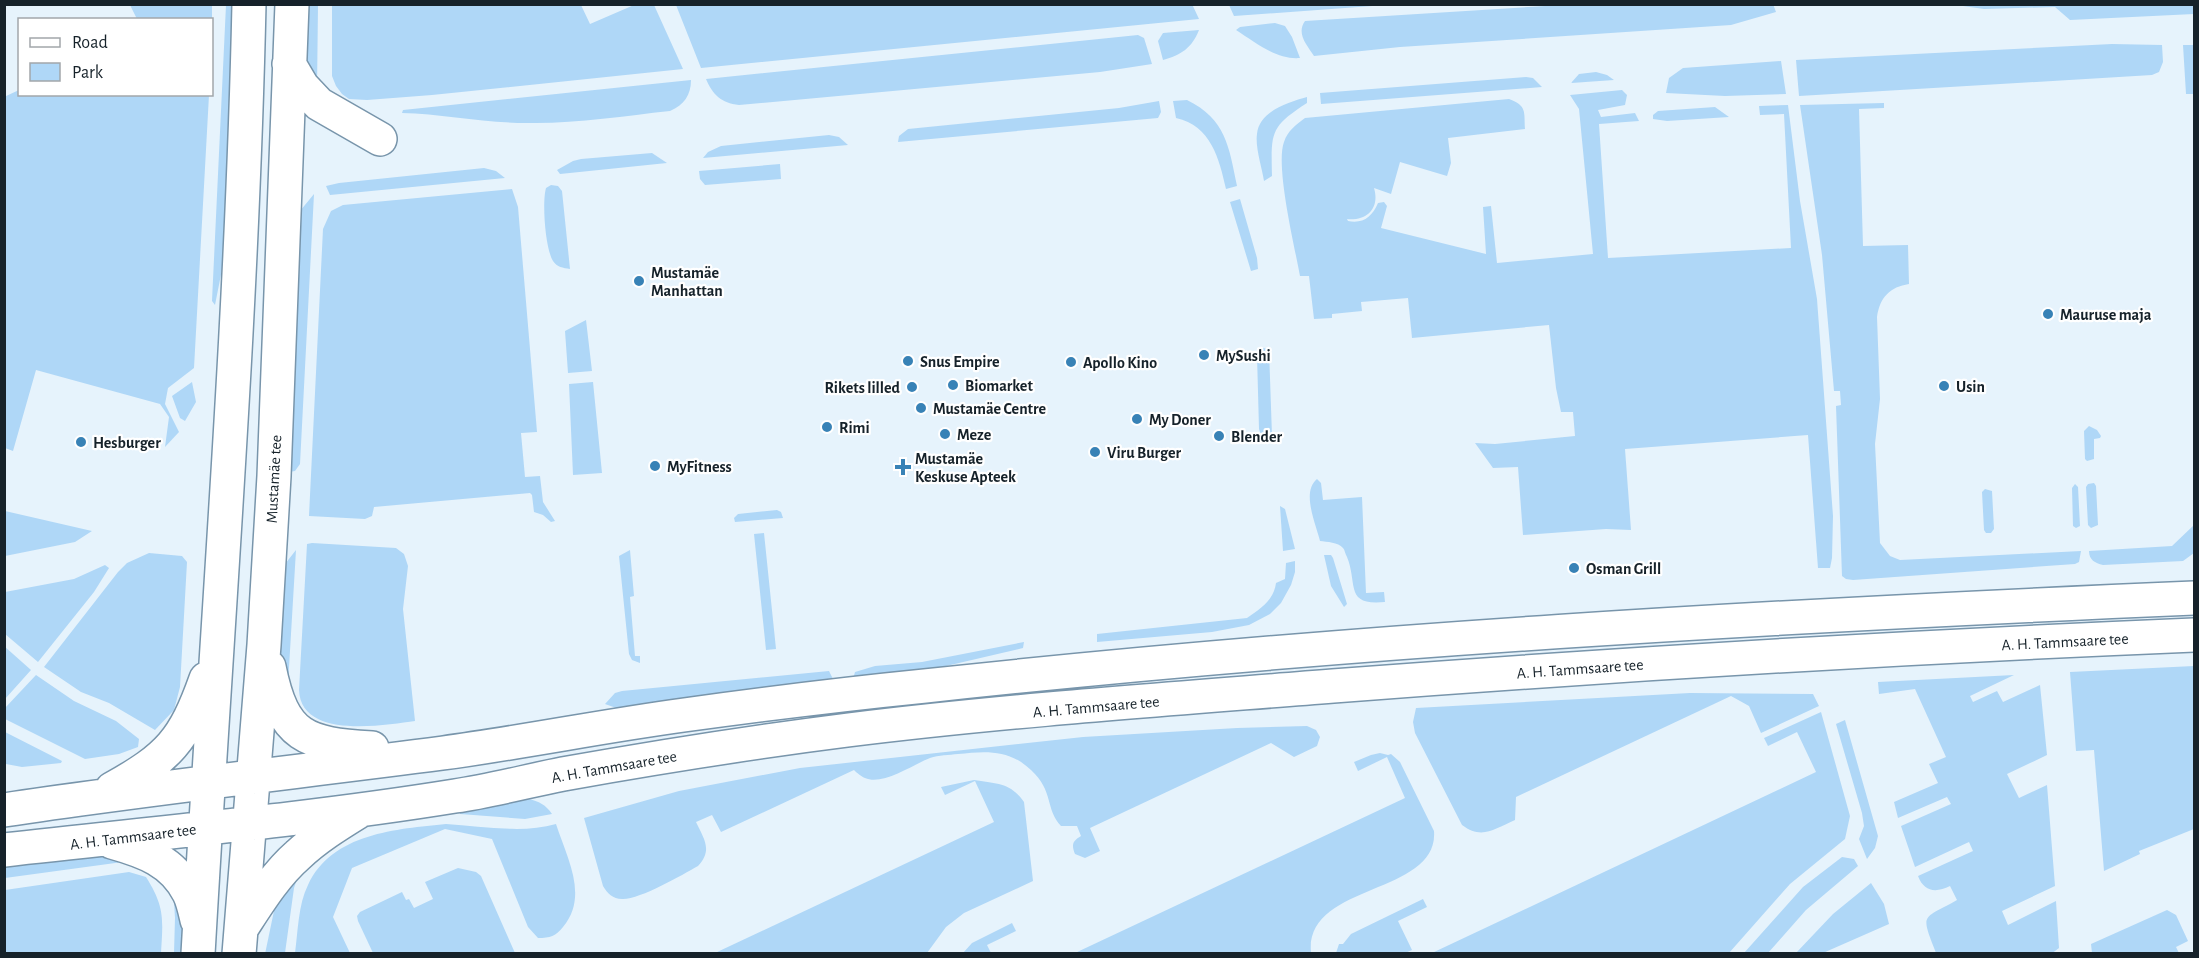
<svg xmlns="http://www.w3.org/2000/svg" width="2199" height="958" font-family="'Alegreya Sans',sans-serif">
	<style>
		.green { fill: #afd7f7 }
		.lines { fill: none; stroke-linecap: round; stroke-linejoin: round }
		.major-casing { stroke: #7895ab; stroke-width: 36 }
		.major { stroke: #fff; stroke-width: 33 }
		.poi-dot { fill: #3882b6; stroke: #fff; stroke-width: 2 }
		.labels { text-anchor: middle; stroke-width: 4.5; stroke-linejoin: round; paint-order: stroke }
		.poi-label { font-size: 16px; font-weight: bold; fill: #16222a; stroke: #fff; text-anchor: start }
		.street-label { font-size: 16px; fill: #16222a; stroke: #fff }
	</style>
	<rect width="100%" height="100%" fill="#e6f3fc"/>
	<path class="green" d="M 1192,4 L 1199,19 L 701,68 L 676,5 Z
		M 1773,4 L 1776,12 L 1731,25 L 1400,47 L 1314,56 C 1307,45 1296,34 1305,21 L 1562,5 Z
		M 2194,4 L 2194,14 L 2070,20 L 2055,7 L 1984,9 L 1956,5 Z
		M 130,5 L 212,5 L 212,23 L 212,20 L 137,19 Z
		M 226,5 L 235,5 L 228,239 L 215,305 L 212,301 Z
		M 304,5 L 318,5 L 317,90 L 305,63 Z
		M 332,5 L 581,5 L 590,24 L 634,5 L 654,5 L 683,69 L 432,95 L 367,100 L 349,99 L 342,94 L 336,86 L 332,76 Z
		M 1229,5 L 1386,5 L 1234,16 Z
		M 1275,23 L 1285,26 L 1292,37 L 1300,58 C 1276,60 1255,42 1236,30 L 1240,27 Z
		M 1199,30 C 1192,48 1181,55 1163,60 L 1158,41 L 1163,33 Z
		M 1138,35 L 1144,38 L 1152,64 L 1100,72 L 739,105 C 721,103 713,95 706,79 Z
		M 2112,44 L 2162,45 L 2163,62 L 2159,72 L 2152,75 L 1799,96 L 1796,60 Z
		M 2183,45 L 2194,45 L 2194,94 L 2186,94 Z
		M 1781,61 L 1786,94 L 1725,96 L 1666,93 L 1669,78 L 1683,68 Z
		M 1596,72 L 1607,75 L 1614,80 L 1571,83 L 1579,74 Z
		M 1526,77 L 1533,78 L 1542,87 L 1321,104 L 1320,93 Z
		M 691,80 C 691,95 684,105 670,111 C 623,116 574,124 527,123 C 485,123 443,114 402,113 L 403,110 Z
		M 19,90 L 20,94 L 209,95 L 194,368 L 168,388 L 165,404 L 179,432 L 165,447 L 169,417 L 160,404 L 36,370 L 13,451 L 5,448 L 4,97 Z
		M 1622,90 L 1627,95 L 1625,105 L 1598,110 L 1601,117 L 1635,113 L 1639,121 L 1599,124 L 1608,258 L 1791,248 L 1784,114 L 1760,115 L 1759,106 L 1788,105 L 1800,201 L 1817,299 L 1833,516 L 1832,558 L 1830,568 L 1818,568 L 1808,435 L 1625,449 L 1631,530 L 1606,529 L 1523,535 L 1518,467 L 1493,468 L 1475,443 L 1495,444 L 1575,436 L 1573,412 L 1561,412 L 1556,388 L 1549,325 L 1412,338 L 1408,298 L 1361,302 L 1362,311 L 1332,314 L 1332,318 L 1314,319 L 1309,276 L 1300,276 C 1295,248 1275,166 1284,142 C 1288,130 1296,125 1305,118 L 1509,99 C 1527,106 1524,111 1525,129 L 1448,138 L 1451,163 L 1447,176 L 1400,162 L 1391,194 L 1374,188 C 1380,208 1367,221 1347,219 L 1348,221 C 1363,224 1372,217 1378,203 L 1384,202 L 1387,206 L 1381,228 L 1486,254 L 1483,207 L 1491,206 L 1497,263 L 1593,254 L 1579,109 L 1570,95 Z
		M 1307,97 L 1307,103 C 1270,127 1271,132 1272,176 L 1264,181 C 1262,168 1255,147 1257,134 C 1259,111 1289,102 1307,97 Z
		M 1187,100 C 1226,119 1229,147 1237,186 L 1226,189 C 1219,158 1211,126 1176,118 L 1173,101 Z
		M 1159,101 L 1161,112 L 1158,118 L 898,142 L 899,136 L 908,129 L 1119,108 Z
		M 1884,103 L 1884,108 L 1859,109 L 1863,246 L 1908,245 L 1909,284 C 1890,287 1880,297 1877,317 L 1880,399 L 1875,444 L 1880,543 L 1890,556 L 1900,560 L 2081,551 L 2079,562 L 2075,564 L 1853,580 L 1846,579 L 1842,576 L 1836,406 L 1841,405 L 1840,391 L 1834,391 L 1822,255 L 1800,105 Z
		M 1715,107 L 1729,117 L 1667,121 L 1653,119 L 1653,115 L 1658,111 Z
		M 829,135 L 839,137 L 848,145 L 703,158 L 708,152 L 721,146 Z
		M 652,153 L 667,163 L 560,174 L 557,170 L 573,161 L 581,159 Z
		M 780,164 L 781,179 L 705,185 L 700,179 L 699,171 Z
		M 484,168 L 496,171 L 505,178 L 330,195 L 326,186 L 339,183 Z
		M 551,185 L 558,186 L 562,191 L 570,269 C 563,268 557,267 553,261 C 545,248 542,202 546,188 Z
		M 512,189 L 518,207 L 537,432 L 521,433 L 525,477 L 540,476 L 543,502 L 555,521 L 551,522 L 543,515 L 534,512 L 532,495 L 530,493 L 374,507 L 372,516 L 365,519 L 309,516 L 323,229 L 331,211 L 343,205 Z
		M 314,194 L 300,464 L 295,471 L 289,472 L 300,211 Z
		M 1240,199 L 1257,258 L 1258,269 L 1251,271 L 1230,202 Z
		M 586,320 L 592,371 L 568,373 L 565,331 Z
		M 1263,348 L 1269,349 L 1272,436 L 1261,435 L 1259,429 L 1257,355 L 1260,349 Z
		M 192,382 L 196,402 L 185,421 L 180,418 L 172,396 Z
		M 593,382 L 602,473 L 573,475 L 569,384 Z
		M 2089,426 L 2097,430 L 2101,436 L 2100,438 L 2094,439 L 2094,459 L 2087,461 L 2085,459 L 2084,431 Z
		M 1317,479 L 1321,483 L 1323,500 L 1362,497 L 1366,593 L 1384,592 L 1385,602 C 1344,606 1358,584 1347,557 C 1345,554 1345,550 1343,548 C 1338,542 1327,542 1320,541 C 1316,524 1301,492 1317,479 Z
		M 2094,483 L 2096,486 L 2098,525 L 2091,528 L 2088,525 L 2086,487 L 2088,484 Z
		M 2075,484 L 2078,487 L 2080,526 L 2076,528 L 2073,526 L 2072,488 Z
		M 1985,489 L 1992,491 L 1994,529 L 1991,533 L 1986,533 L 1984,530 L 1982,492 Z
		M 1280,506 L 1285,509 L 1295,549 L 1283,551 Z
		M 777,510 L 781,512 L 783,518 L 735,522 L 734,518 L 738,514 Z
		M 5,511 L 92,531 L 75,542 L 5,556 Z
		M 2194,525 L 2194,553 L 2183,561 L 2103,565 C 2095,563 2089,560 2089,551 L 2172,546 Z
		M 764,533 L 776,649 L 766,650 L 754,534 Z
		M 312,543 L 396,548 L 404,554 L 408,566 L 403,609 L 415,721 C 384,725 301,740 299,690 L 307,544 Z
		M 296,550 L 287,701 L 278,669 L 285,564 Z
		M 630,550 L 634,596 L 630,597 L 635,656 L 640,656 L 640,663 L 632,660 L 629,654 L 619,556 Z
		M 149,553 L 182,556 L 187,562 L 180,687 L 174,710 L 155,730 L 109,703 L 81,692 L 44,667 L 118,572 L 127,563 Z
		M 1324,555 L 1331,555 L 1333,558 L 1347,604 L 1344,607 L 1331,586 Z
		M 1295,561 L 1295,572 L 1291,585 L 1281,603 L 1270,614 L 1249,625 L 1212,632 L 1097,642 L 1097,634 L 1247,618 C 1260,609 1274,600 1276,583 L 1285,579 L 1286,563 Z
		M 105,565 L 109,568 L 94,592 L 38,662 L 5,634 L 5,592 L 74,579 Z
		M 1024,642 L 1023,648 L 916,673 L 853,679 L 855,672 L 875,666 L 922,662 Z
		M 4,646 L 31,670 L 5,699 L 4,699 Z
		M 2194,666 L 2194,829 L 2139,851 L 2140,854 L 2104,871 L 2094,750 L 2076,751 L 2070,672 Z
		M 829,671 L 834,681 L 622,710 L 605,704 L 615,693 L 622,691 Z
		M 36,675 L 74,701 L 116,721 L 139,739 L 138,747 L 119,754 L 85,759 L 5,719 L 5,708 Z
		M 2014,675 L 1970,696 L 1973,702 L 1997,691 L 2003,702 L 2040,685 L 2047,755 L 2007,774 L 2019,798 L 2047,785 L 2055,886 L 2002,911 L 2008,925 L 2056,901 L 2059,948 L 2051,954 L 1936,953 C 1920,912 1922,920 1957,900 L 1950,886 C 1936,893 1924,892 1918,876 L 1973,851 L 1969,842 L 1915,867 L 1901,826 L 1951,804 L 1947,797 L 1898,818 L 1894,802 L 1938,783 L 1929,764 L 1946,757 L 1915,689 L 1879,694 L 1878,682 Z
		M 1690,693 L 1813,694 L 1819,706 L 1761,733 L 1749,706 L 1731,696 L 1516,797 L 1515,820 C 1494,829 1482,840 1462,825 L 1415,733 L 1413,722 L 1416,708 Z
		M 1821,712 L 1850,816 L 1845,839 L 1790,884 L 1729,953 L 1432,953 L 1816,772 L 1797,732 L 1768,746 L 1764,738 Z
		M 1845,720 L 1878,836 L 1875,848 L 1867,859 L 1859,839 L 1864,826 L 1862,813 L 1836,724 Z
		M 1307,726 L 1316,730 L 1320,737 L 1317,746 L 1294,757 L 1271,743 L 1090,828 L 1100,851 L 1085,858 L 1075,854 C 1071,844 1073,841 1081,836 L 1077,826 L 1061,826 C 1045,809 1054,791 1031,770 C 1009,749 986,751 958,754 C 949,755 939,755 930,758 C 914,764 883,786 865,778 C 862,777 857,773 854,770 L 721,832 L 712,815 L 696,822 C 704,839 713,850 698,866 C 682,875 639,900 622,899 C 613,899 607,893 603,886 L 584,818 L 679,791 L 800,768 L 1083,737 L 1237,728 Z
		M 5,732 L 62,761 L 61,763 L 22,767 L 6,764 Z
		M 1380,753 L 1388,755 L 1391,754 L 1400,762 L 1434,831 C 1439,896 1304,882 1311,953 L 1075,953 L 1405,798 L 1387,757 L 1358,771 L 1354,762 L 1371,755 Z
		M 974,780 C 997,784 1010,782 1024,802 L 1033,881 L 964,913 L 946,927 L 927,953 L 715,953 L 994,822 L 975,781 L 945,795 L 941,787 Z
		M 528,799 C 539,801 546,805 552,814 L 525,819 L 460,814 L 460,811 Z
		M 446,824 C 482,826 522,834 556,824 C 567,858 589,896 563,927 C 556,936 550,938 538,938 L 528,927 L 492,839 L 445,829 L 352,868 L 333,917 L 350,953 L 295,953 C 298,932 298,905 308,885 C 332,833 397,829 446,824 Z
		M 112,854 L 130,861 L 5,878 L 4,866 Z
		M 1842,857 L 1854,859 L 1858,866 L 1806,910 L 1768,953 L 1744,953 L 1803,887 Z
		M 458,868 L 476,872 L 481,876 L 515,953 L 410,954 L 409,952 L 405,954 L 373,953 L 358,921 L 357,916 L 360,912 L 402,892 L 406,900 L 409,899 L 414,908 L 433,899 L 425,882 Z
		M 300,870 L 294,888 L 285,953 L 265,954 L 275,906 Z
		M 129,872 L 146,877 C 165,907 163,919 161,953 L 5,953 L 5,890 Z
		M 1871,883 L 1884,904 L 1889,924 L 1823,953 L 1796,953 L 1833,914 Z
		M 173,885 L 184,921 L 183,953 L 174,953 L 175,918 Z
		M 1423,899 L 1427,907 L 1398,921 L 1412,950 L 1403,954 L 1336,953 L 1339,944 L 1343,944 L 1351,934 Z
		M 2167,910 L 2176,915 L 2188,941 L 2176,947 L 2179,953 L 2092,953 L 2091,944 Z
		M 1012,923 L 1016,931 L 987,945 L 991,953 L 963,953 L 972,943 Z"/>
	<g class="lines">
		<g class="major-casing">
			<path id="major" d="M 289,64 L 302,86 L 319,104 L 380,139
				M 269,667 C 283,738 306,744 372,748
				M 112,789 C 169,757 184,741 206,679
				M 4,810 C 150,788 297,772 443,753 C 524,742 603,726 684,715 C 764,704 845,694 925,686 C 1347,640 1771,616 2194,598
				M 112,842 C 144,851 173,861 189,893 C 193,901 195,911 197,920
				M 4,850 C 155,833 306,820 455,796 C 491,791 527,781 563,774 C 658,757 753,742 848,730 C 1009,710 1171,699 1333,686 C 1620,664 1907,647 2194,635
				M 241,929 C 258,903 275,875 298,855 C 316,838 337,825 358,812
				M 198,954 C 216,637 242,321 249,4
				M 239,954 L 264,645 L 274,476 L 292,4"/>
		</g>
		<use href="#major" class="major"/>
	</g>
	<g class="poi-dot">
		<circle cx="639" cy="281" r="6"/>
		<circle cx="2048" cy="314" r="6"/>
		<circle cx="1204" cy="355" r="6"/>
		<circle cx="908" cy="361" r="6"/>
		<circle cx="1071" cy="362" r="6"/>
		<circle cx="953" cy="385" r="6"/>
		<circle cx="1944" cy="386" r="6"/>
		<circle cx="912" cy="387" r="6"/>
		<circle cx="921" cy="408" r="6"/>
		<circle cx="1137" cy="419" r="6"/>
		<circle cx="827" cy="427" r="6"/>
		<circle cx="945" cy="434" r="6"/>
		<circle cx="1219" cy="436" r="6"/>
		<circle cx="81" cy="442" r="6"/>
		<circle cx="1095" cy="452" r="6"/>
		<circle cx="655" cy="466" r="6"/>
		<path d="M900 458h6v6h6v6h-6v6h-6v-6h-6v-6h6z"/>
		<circle cx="1574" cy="568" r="6"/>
	</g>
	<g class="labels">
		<g class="poi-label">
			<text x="651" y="278">Mustamäe<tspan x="651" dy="18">Manhattan</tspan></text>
			<text x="2060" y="320">Mauruse maja</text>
			<text x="1216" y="361">MySushi</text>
			<text x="920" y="367">Snus Empire</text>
			<text x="1083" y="368">Apollo Kino</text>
			<text x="965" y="391">Biomarket</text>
			<text x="1956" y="392">Usin</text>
			<text x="900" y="393" text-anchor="end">Rikets lilled</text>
			<text x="933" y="414">Mustamäe Centre</text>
			<text x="1149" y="425">My Doner</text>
			<text x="839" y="433">Rimi</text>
			<text x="957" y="440">Meze</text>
			<text x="1231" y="442">Blender</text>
			<text x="93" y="448">Hesburger</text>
			<text x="1107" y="458">Viru Burger</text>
			<text x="915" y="464">Mustamäe<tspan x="915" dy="18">Keskuse Apteek</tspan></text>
			<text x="667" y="472">MyFitness</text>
			<text x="1586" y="574">Osman Grill</text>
		</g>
		<g class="street-label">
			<text transform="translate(273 479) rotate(-87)" y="6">Mustamäe tee</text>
			<text transform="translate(2065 641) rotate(-3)" y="6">A. H. Tammsaare tee</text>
			<text transform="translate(1580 668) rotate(-4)" y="6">A. H. Tammsaare tee</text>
			<text transform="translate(1096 706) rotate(-5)" y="6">A. H. Tammsaare tee</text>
			<text transform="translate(614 766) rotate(-10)" y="6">A. H. Tammsaare tee</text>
			<text transform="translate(133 836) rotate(-7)" y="6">A. H. Tammsaare tee</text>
		</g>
	</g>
	<rect width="2199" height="958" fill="none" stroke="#16222a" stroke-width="12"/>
	<rect x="18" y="18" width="195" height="78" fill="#ffffff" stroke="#a2a7aa" stroke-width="1.5"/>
	<rect x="30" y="38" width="30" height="9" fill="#ffffff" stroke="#a2a7aa" stroke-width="1.5"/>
	<text x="72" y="48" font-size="18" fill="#16222a">Road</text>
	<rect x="30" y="63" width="30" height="18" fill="#afd7f7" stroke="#a2a7aa" stroke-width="1.5"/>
	<text x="72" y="78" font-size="18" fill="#16222a">Park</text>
</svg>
